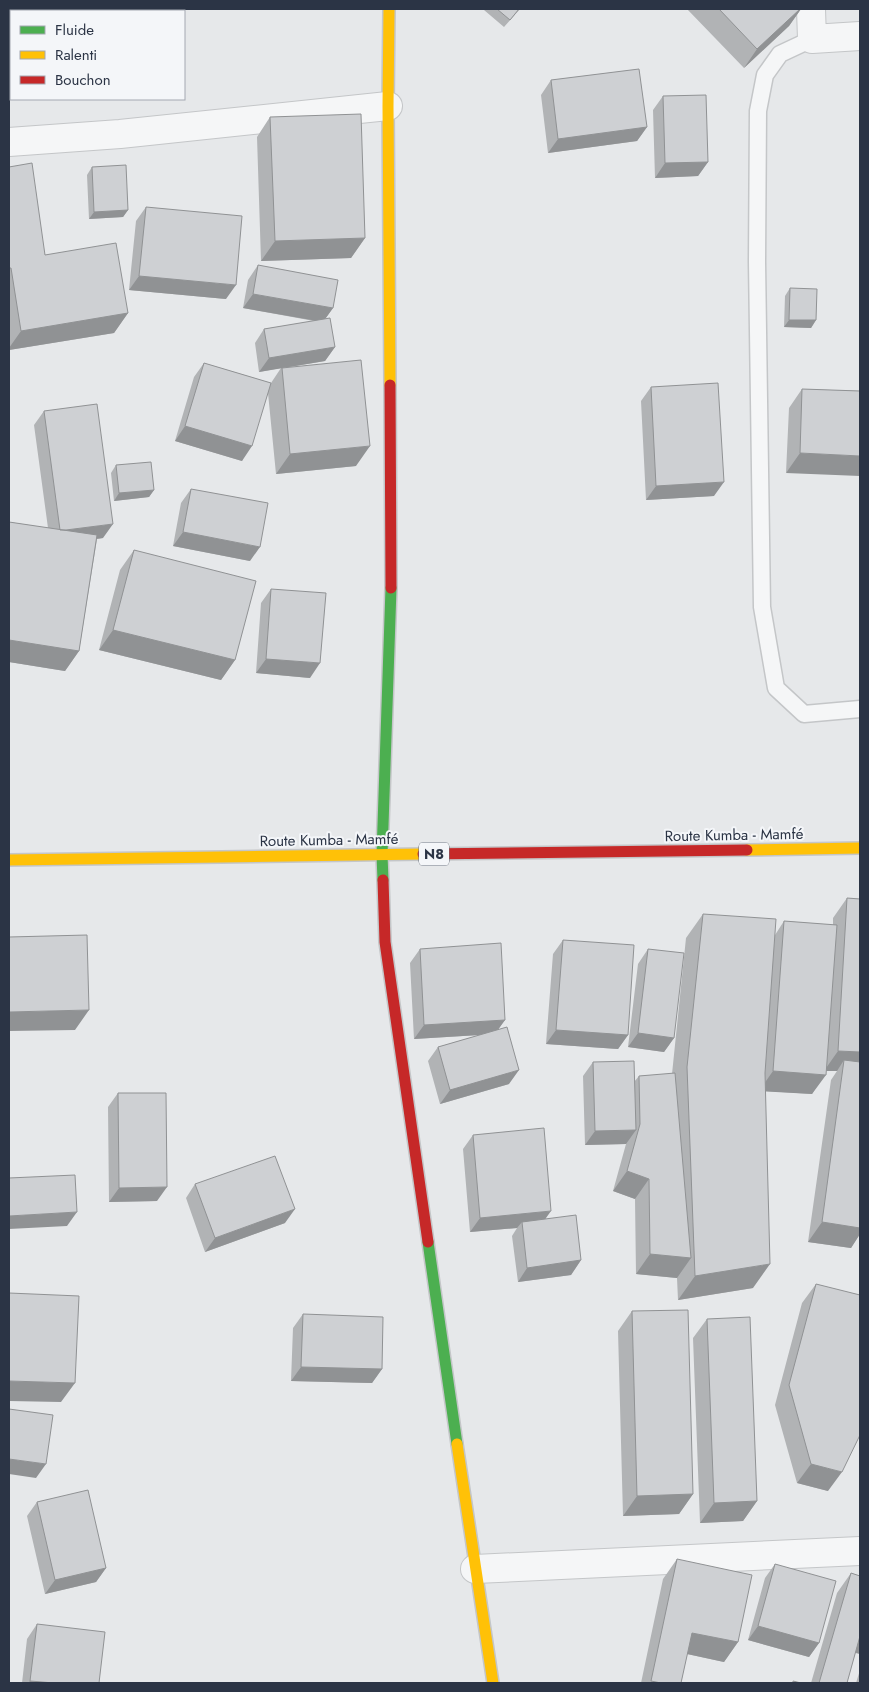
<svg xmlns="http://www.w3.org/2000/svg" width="869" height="1692" font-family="Jost,sans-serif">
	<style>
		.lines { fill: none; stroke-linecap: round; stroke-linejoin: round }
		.lane-casing { stroke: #c4c6c8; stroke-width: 19 }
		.street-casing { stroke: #c4c6c8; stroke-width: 30 }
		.fast-casing { stroke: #c4c6c8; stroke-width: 14 }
		.slow-casing { stroke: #c4c6c8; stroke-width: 14 }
		.jam-casing { stroke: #c4c6c8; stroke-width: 14 }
		.lane { stroke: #f5f6f7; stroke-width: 16 }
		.street { stroke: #f5f6f7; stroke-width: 28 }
		.fast { stroke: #4caf50; stroke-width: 11 }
		.slow { stroke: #ffc107; stroke-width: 11 }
		.jam { stroke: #c62828; stroke-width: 11 }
		.wall { fill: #b1b3b5 }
		.shaded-wall { fill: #909294 }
		.building { fill: #ced0d3; stroke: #909294 }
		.labels { text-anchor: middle; stroke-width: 4; stroke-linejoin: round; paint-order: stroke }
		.shield { fill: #f4f6f9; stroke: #676e7b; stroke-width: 1 }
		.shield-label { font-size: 14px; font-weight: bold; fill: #2b3445 }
		.street-label { font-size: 15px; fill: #2b3445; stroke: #f4f6f9 }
	</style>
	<rect width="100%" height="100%" fill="#e6e8ea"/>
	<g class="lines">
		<g class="lane-casing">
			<path id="lane" d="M 812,39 L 780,54 L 765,75 L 758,111 L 757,262 L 762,607 L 776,688 L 804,714 L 860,709"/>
		</g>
		<g class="street-casing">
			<path id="street" d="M 811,9 L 812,39 L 860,36
				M 9,142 L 120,134 L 388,106
				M 475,1569 L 860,1551"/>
		</g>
		<g class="fast-casing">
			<path id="fast" d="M 383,880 L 382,855 L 391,588
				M 428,1242 L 457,1444"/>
		</g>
		<g class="slow-casing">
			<path id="slow" d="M 389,9 L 388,106 L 390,385
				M 747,850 L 860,848
				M 9,860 L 423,854
				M 457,1444 L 493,1683"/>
		</g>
		<g class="jam-casing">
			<path id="jam" d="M 390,385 L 391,588
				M 423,854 L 747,850
				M 383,880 L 385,942 L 428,1242"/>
		</g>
		<use href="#lane" class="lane"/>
		<use href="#street" class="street"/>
		<use href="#fast" class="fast"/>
		<use href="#slow" class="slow"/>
		<use href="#jam" class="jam"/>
	</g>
	<path class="wall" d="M 56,9 L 162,9 L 163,11 L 56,11 Z
		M 485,9 L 520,9 L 504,27 L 484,10 Z
		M 687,9 L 801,9 L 789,26 L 744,68 Z
		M 551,80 L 647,127 L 637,141 L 548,153 L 541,95 Z
		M 663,96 L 708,162 L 698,176 L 655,178 L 653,110 Z
		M 270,117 L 365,238 L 351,258 L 261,261 L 257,137 Z
		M 9,167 L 45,255 L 128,313 L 114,333 L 9,350 Z
		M 92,167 L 128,210 L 123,217 L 89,219 L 87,175 Z
		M 146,207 L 226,299 L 129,290 L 136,221 Z
		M 258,265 L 333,308 L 325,319 L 335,347 L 325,361 L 284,368 L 356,466 L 276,474 L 268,393 L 242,461 L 175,441 L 194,377 L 204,363 L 271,383 L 281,368 L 259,372 L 255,343 L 264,329 L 314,321 L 243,308 L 248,280 Z
		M 790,288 L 816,320 L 811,328 L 784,327 L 785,296 Z
		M 651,387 L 714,496 L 646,500 L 641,401 Z
		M 802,389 L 860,391 L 786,473 L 789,408 Z
		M 44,411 L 103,538 L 97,539 L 79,651 L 65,671 L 9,662 L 9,522 L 48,528 L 34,425 Z
		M 116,465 L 154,490 L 149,497 L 114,501 L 111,473 Z
		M 191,489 L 250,561 L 173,546 L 181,503 Z
		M 134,550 L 235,660 L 221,680 L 99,650 L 120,570 Z
		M 271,589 L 310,678 L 256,673 L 261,603 Z
		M 847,898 L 860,899 L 860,1234 L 851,1248 L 808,1242 L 831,1080 L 837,1071 L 826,1071 L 812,1094 L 766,1091 L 753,1288 L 678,1300 L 677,1278 L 636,1274 L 635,1199 L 613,1191 L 626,1144 L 585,1145 L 583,1076 L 593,1062 L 634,1082 L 639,1076 L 672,1074 L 686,938 L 703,914 L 775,935 L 784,921 L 833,925 L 833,918 Z
		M 563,940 L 628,1035 L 618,1049 L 546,1044 L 553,954 Z
		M 420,949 L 505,1020 L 498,1029 L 509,1084 L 440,1104 L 428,1061 L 438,1047 L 480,1035 L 414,1039 L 410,963 Z
		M 648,949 L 674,1038 L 664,1052 L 628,1047 L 638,964 Z
		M 118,1093 L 157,1201 L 109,1202 L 108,1107 Z
		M 473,1135 L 546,1219 L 581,1260 L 571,1275 L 518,1282 L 512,1236 L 517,1228 L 470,1232 L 463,1149 Z
		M 195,1184 L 285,1223 L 205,1252 L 186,1198 Z
		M 816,1284 L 828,1491 L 797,1483 L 775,1405 L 802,1303 Z
		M 632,1311 L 693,1494 L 679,1514 L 623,1516 L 618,1331 Z
		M 303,1314 L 382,1369 L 372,1383 L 291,1381 L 293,1328 Z
		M 707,1319 L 757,1501 L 743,1521 L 700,1523 L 693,1338 Z
		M 37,1502 L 106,1568 L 96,1582 L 45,1594 L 27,1516 Z
		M 677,1559 L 738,1642 L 724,1662 L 687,1654 L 681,1683 L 641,1683 L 663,1579 Z
		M 775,1564 L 819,1643 L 809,1657 L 748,1640 L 765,1578 Z
		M 851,1573 L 860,1576 L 860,1654 L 855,1653 L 847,1683 L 811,1683 L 837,1593 Z
		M 37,1624 L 99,1683 L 22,1683 L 27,1639 Z
		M 860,1670 L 860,1683 L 856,1683 Z"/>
	<path class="shaded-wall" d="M 800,9 L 801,9 L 789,26 L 744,68 L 757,49 Z
		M 647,127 L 637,141 L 548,153 L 558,139 Z
		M 708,162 L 698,176 L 655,178 L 665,163 Z
		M 128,210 L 123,217 L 89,219 L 94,212 Z
		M 365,238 L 351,258 L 261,261 L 275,241 Z
		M 139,276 L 236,285 L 226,299 L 129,290 Z
		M 253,294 L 333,308 L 323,322 L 243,308 Z
		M 128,313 L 114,333 L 9,350 L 9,348 L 21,331 Z
		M 789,320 L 816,320 L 811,328 L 784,327 Z
		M 335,347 L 325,361 L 259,372 L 269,358 Z
		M 185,426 L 252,446 L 242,461 L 175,441 Z
		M 370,446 L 356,466 L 276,474 L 290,454 Z
		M 800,453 L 860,456 L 860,476 L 786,473 Z
		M 724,482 L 714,496 L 646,500 L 656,486 Z
		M 154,490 L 149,497 L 114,501 L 119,493 Z
		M 113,524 L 103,538 L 50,545 L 60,531 Z
		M 183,532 L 260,547 L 250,561 L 173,546 Z
		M 113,630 L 235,660 L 221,680 L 99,650 Z
		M 9,640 L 79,651 L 65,671 L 9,662 Z
		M 266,659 L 320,663 L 310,678 L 256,673 Z
		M 89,1010 L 75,1030 L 9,1031 L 9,1012 Z
		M 505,1020 L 495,1034 L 414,1039 L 424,1025 Z
		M 556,1030 L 628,1035 L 618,1049 L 546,1044 Z
		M 638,1033 L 674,1038 L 664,1052 L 628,1047 Z
		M 838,1051 L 860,1052 L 860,1072 L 844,1060 L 837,1071 L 824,1071 Z
		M 519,1070 L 509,1084 L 440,1104 L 450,1090 Z
		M 773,1071 L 826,1075 L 812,1094 L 759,1091 Z
		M 636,1130 L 626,1144 L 585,1145 L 595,1131 Z
		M 627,1171 L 649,1179 L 635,1199 L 613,1191 Z
		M 167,1187 L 157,1201 L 109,1202 L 119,1188 Z
		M 295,1209 L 285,1223 L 205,1252 L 215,1238 Z
		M 551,1211 L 541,1225 L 522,1222 L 517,1228 L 470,1232 L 480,1218 Z
		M 77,1212 L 67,1226 L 9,1229 L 9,1216 Z
		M 822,1222 L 860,1228 L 860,1234 L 851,1248 L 808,1242 Z
		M 650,1254 L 691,1258 L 677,1278 L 636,1274 Z
		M 581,1260 L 571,1275 L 518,1282 L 527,1268 Z
		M 770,1264 L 753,1288 L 678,1300 L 695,1276 Z
		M 301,1367 L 382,1369 L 372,1383 L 291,1381 Z
		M 9,1381 L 75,1383 L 61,1402 L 9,1401 Z
		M 9,1459 L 46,1464 L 36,1478 L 9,1474 Z
		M 811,1464 L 842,1472 L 828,1491 L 797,1483 Z
		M 693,1494 L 679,1514 L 623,1516 L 637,1496 Z
		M 757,1501 L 743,1521 L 700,1523 L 714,1503 Z
		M 106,1568 L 96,1582 L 45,1594 L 55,1580 Z
		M 758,1626 L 819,1643 L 809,1657 L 748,1640 Z
		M 692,1633 L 738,1642 L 724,1662 L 678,1652 Z
		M 860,1633 L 860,1654 L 848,1650 Z
		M 30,1681 L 54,1683 L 28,1683 Z"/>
	<path class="building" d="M 68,9 L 162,9 L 163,11 L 69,11 Z
		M 497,9 L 519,9 L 510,20 Z
		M 719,9 L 800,9 L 757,49 Z
		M 639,69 L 647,127 L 558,139 L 551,80 Z
		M 706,95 L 708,162 L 665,163 L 663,96 Z
		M 361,114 L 365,238 L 275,241 L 270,117 Z
		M 32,163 L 45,255 L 116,243 L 128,313 L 21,331 L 11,268 L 9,268 L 9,167 Z
		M 126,165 L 128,210 L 94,212 L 92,167 Z
		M 146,207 L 242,216 L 236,285 L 139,276 Z
		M 258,265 L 338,280 L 333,308 L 253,294 Z
		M 790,288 L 817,289 L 816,320 L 789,320 Z
		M 330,318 L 335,347 L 269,358 L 264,329 Z
		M 361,360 L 370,446 L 290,454 L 282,368 Z
		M 204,363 L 271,383 L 252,446 L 185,426 Z
		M 718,383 L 724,482 L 656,486 L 651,387 Z
		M 802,389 L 860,391 L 860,456 L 800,453 Z
		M 97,404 L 113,524 L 66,530 L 60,530 L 44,411 Z
		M 151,462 L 154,490 L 119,493 L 116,465 Z
		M 191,489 L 268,503 L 260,547 L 183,532 Z
		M 9,522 L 97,535 L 79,651 L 9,640 Z
		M 134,550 L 256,581 L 235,660 L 113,630 Z
		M 271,589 L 326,593 L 320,663 L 266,659 Z
		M 847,898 L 860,899 L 860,1052 L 838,1051 Z
		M 703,914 L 776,919 L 765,1073 L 770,1264 L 695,1276 L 687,1067 Z
		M 784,921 L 837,925 L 826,1075 L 773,1071 Z
		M 87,935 L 89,1010 L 9,1012 L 9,937 Z
		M 563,940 L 634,945 L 628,1035 L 556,1030 Z
		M 501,943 L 505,1020 L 424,1025 L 420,949 Z
		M 648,949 L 684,953 L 674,1038 L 638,1033 Z
		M 507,1027 L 519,1070 L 450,1090 L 438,1047 Z
		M 844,1060 L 860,1062 L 860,1228 L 822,1222 Z
		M 634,1061 L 636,1130 L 595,1131 L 593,1062 Z
		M 675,1073 L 691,1258 L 650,1254 L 649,1179 L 627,1171 L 640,1124 L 639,1076 Z
		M 118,1093 L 166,1093 L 167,1187 L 119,1188 Z
		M 544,1128 L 551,1211 L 480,1218 L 473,1135 Z
		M 275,1156 L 295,1209 L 215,1238 L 195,1184 Z
		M 75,1175 L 77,1212 L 9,1216 L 9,1178 Z
		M 576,1215 L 581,1260 L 527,1268 L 522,1222 Z
		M 816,1284 L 860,1295 L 860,1435 L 842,1472 L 811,1464 L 789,1385 Z
		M 9,1293 L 79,1296 L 75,1383 L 9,1381 Z
		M 688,1310 L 693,1494 L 637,1496 L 632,1311 Z
		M 303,1314 L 383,1317 L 382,1369 L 301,1367 Z
		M 750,1317 L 757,1501 L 714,1503 L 707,1319 Z
		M 9,1409 L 53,1415 L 46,1464 L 9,1459 Z
		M 88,1490 L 106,1568 L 55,1580 L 37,1502 Z
		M 677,1559 L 752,1575 L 738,1642 L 692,1633 L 681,1683 L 661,1683 L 651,1681 Z
		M 775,1564 L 836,1581 L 819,1643 L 758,1626 Z
		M 851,1573 L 860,1576 L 860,1636 L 847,1683 L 819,1683 Z
		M 37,1624 L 105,1632 L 99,1683 L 54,1683 L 30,1681 Z
		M 793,1681 L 801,1683 L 793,1683 Z"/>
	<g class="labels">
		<rect class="shield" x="419" y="842.5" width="30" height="23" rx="4"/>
		<g class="shield-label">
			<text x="434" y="859">N8</text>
		</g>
		<g class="street-label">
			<text transform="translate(734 835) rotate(-1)" y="5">Route Kumba - Mamfé</text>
			<text transform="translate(329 840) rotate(-1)" y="5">Route Kumba - Mamfé</text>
		</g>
	</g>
	<rect width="869" height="1692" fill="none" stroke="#2b3445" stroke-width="20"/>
	<rect x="10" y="10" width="175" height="90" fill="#f4f6f9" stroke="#a4a8b1"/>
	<rect x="20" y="26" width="25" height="8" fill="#4caf50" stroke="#a4a8b1"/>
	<text x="55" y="35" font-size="15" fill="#2b3445">Fluide</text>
	<rect x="20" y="51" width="25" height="8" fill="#ffc107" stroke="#a4a8b1"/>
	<text x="55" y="60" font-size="15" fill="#2b3445">Ralenti</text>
	<rect x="20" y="76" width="25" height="8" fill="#c62828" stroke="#a4a8b1"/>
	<text x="55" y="85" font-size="15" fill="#2b3445">Bouchon</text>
</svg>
